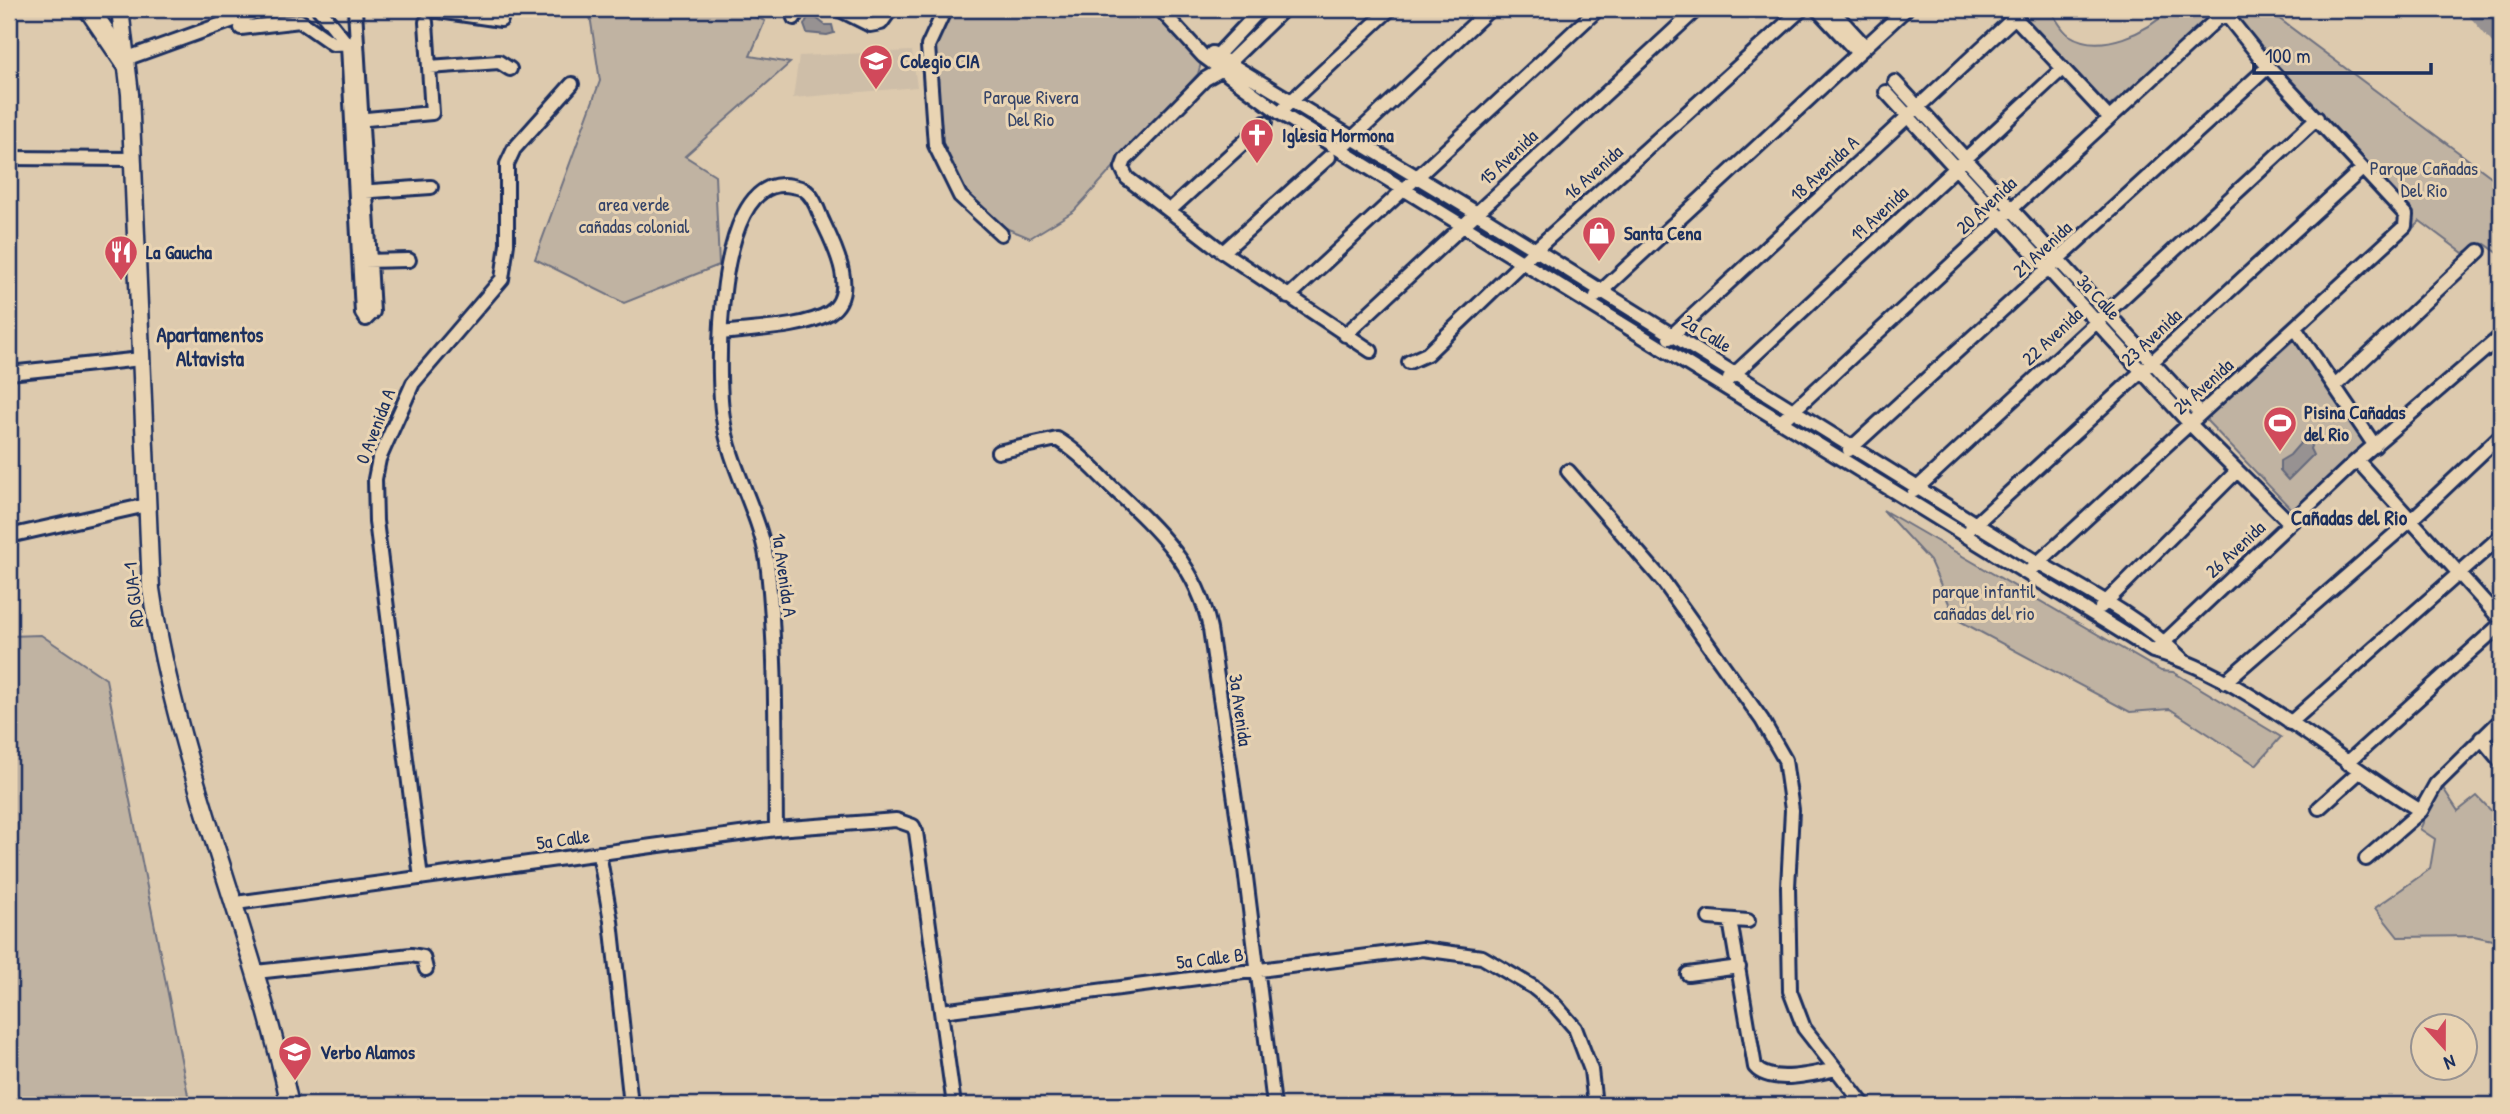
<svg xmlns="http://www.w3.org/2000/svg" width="2510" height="1114" font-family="'Patrick Hand',sans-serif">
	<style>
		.built { fill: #cebea8 }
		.green { fill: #c0b3a2; stroke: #6e7180; stroke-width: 2 }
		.water { fill: #979292; stroke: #656a7d; stroke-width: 2 }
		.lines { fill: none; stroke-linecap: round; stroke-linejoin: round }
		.river { stroke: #979292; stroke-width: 21 }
		.minor-casing { stroke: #1b2f5e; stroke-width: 18 }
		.major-casing { stroke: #1b2f5e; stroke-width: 21 }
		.highway-casing { stroke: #1b2f5e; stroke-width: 24 }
		.minor { stroke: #e9d4b3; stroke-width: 12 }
		.major { stroke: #e9d4b3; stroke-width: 16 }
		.highway { stroke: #e9d4b3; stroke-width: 19 }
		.labels { text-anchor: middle; stroke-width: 6; stroke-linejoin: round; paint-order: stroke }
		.poi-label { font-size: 19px; font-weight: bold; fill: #1b2f5e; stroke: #e9d4b3; text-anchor: start }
		.park-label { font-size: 19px; fill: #344368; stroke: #e9d4b3 }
		.street-label { font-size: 19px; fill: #1b2f5e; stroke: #e9d4b3 }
		.neighbourhood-label { font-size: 21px; font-weight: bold; fill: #1b2f5e; stroke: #e9d4b3 }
	</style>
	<rect width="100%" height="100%" fill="#ddcaae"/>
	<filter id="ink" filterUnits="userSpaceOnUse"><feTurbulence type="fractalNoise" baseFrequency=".0143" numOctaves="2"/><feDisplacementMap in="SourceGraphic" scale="14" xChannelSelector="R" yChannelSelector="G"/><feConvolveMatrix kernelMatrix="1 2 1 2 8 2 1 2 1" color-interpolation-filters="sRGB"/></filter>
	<g filter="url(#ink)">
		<path class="built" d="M 912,51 L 917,87 L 793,98 L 799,56 Z"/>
		<path class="green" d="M 589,9 L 737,9 L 765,21 L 750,56 L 790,63 L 685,156 L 715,175 L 719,265 L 624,303 L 535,259 L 600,81 Z
			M 945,9 L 1157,9 L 1203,56 L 1198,74 L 1074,211 L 1030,238 L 1001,226 L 985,224 C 974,210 956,194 948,177 C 925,130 919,55 945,9 Z
			M 2010,9 L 2049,9 C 2055,16 2062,31 2069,35 C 2100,55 2148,32 2170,9 L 2266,9 L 2501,184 L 2501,255 L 2485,244 L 2463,253 L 2420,221 L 2412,229 L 2220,11 L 2106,109 Z
			M 2297,337 L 2374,446 L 2293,511 L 2205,419 Z
			M 1883,510 L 2161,671 L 2173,672 L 2281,737 L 2256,765 L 2170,709 L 2130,712 L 1956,619 L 1930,561 Z
			M 41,635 L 106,679 L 190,1105 L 9,1105 L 9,636 Z
			M 2441,785 L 2458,811 L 2477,796 L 2501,821 L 2501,942 L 2474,936 L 2398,937 L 2375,908 L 2430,869 L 2435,839 L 2420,829 C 2428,814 2430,798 2441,785 Z"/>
		<path class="water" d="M 808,17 L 815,17 L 825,25 L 832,25 L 834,33 L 827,35 L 807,33 L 804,25 Z
			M 2302,441 L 2312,443 L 2310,449 L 2313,455 L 2288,480 L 2280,471 L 2280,461 L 2290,455 Z"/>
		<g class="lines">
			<path class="river" d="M 2477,9 L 2501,37"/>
			<g class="minor-casing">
				<path id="minor" d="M 319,9 L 348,45 L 362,313 L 366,319 L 373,312 L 355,9
					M 425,9 L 501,20
					M 838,9 L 870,25 L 881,23 L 891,9
					M 945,9 L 928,46 L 935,145 L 960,196 L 1001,234
					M 1160,9 L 1203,56 L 1280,113 L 2153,651 C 2243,674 2340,763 2421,811
					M 1284,9 L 1221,70 L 1205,79 L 1125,160 L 1122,168 L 1127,178 L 1223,252 L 1371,351
					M 1817,9 L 1857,52
					M 1831,9 L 1865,46
					M 2007,9 L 2108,117
					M 794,18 L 799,9
					M 241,28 L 300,21 L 333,44 L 355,43
					M 1212,53 L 1470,209 L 2032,559 C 2084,589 2138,616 2181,658
					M 125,59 L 264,9
					M 1211,62 L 1261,9
					M 429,67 L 499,62 L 510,69
					M 1895,82 L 2200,414
					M 1886,92 L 2190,424 L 2290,523
					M 1285,107 L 1390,9
					M 356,120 L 432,113 L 426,22
					M 1346,144 L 1490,9
					M 9,158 L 133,159
					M 358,192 L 431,187
					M 1170,210 L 1265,123
					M 1223,252 L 1329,157
					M 364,261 L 409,260
					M 1596,296 L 1906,9
					M 1288,297 L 1598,9
					M 2295,328 L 2375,446
					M 721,333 C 751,329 805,328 829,313 C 860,293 833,243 822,220 C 818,211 814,195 803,189 C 799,187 788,185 783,185 C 715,184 716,372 723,418 C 730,471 763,516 768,570 C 777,655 775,743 776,829
					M 1345,335 L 1697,9
					M 1669,338 L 2015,17
					M 1409,362 L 1427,354 L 1535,250 L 1802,9
					M 9,373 L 141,359
					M 1729,379 L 2062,69
					M 2335,386 L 2479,251
					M 1782,421 L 2218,18 L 2228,17 L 2268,67 L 2406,215 L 2405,226 L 2027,573
					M 1849,450 L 2268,67
					M 998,452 L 1057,439 C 1079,452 1095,471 1114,489 C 1158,530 1198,567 1210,629 L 1245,869 L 1274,1105
					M 2357,460 L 2501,620
					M 1568,471 L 1663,581 L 1762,720 L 1785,760 L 1792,810 L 1788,887 L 1790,991 L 1804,1028 L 1864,1105
					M 1914,491 L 2317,118
					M 1971,528 L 2362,169
					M 9,536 L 147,505
					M 2101,607 L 2237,471
					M 2159,647 L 2357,460 L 2501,336
					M 2225,682 L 2411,520 L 2501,435
					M 2290,723 L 2501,536
					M 2481,738 L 2501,762
					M 2347,763 L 2501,624
					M 2319,808 L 2359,772
					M 599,853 L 611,921 L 631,1105
					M 2366,859 L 2421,811 L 2436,784 L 2501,720
					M 421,878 L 376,521 L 375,479 L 379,459 L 413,383 L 502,279 L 507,244 L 507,164 L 514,149 L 572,84
					M 236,903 L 776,829 L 896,820 L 913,826 L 916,832 L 954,1105
					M 1709,918 L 1748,921
					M 1730,920 L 1755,1067 C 1770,1085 1815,1074 1836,1069
					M 256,972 L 411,955 L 423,957 L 426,969
					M 1688,974 L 1739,967
					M 942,1011 L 1422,949 L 1482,957 L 1533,987 L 1555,1005 L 1575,1028 L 1591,1070 L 1595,1105"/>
			</g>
			<g class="major-casing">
				<path id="major" d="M 120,9 L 130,94 L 151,589 C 177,766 252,930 290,1105"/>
			</g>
			<g class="highway-casing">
				<path id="highway" d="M 89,9 L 125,62"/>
			</g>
			<use href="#minor" class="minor"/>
			<use href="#major" class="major"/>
			<use href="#highway" class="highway"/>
		</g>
	</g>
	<defs>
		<g id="school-pin" transform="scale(1.75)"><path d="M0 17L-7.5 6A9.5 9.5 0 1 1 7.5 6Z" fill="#d1495b" stroke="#e9d4b3"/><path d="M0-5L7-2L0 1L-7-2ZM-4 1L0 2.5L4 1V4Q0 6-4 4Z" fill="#fff"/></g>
		<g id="church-pin" transform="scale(1.75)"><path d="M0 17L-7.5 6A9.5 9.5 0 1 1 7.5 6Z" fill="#d1495b" stroke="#e9d4b3"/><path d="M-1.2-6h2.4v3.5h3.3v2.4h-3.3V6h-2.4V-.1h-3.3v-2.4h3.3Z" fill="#fff"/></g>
		<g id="shop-pin" transform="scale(1.75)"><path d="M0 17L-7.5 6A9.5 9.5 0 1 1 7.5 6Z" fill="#d1495b" stroke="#e9d4b3"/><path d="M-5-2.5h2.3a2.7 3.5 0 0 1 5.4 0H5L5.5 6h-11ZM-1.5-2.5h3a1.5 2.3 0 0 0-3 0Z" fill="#fff"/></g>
		<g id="restaurant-pin" transform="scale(1.75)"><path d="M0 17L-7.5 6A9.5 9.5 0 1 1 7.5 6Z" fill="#d1495b" stroke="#e9d4b3"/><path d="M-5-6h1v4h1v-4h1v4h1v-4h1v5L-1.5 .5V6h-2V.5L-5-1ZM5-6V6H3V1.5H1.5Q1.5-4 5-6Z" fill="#fff"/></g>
		<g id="stadium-pin" transform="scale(1.75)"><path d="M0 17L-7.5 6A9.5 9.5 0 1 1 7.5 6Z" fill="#d1495b" stroke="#e9d4b3"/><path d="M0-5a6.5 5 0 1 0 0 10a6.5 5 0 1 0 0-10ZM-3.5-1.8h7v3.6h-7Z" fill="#fff"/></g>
	</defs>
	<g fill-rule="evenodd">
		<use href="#school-pin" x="876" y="61"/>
		<use href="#church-pin" x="1257" y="135"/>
		<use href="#shop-pin" x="1599" y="233"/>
		<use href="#restaurant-pin" x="121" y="252"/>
		<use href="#stadium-pin" x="2280" y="423"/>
		<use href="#school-pin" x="295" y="1052"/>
	</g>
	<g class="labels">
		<g class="poi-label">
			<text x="900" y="68">Colegio CIA</text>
			<text x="1282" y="142">Iglesia Mormona</text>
			<text x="1624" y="240">Santa Cena</text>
			<text x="146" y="259">La Gaucha</text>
			<text x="2304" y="419">Pisina Cañadas<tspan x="2304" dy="22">del Rio</tspan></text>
			<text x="320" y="1059">Verbo Alamos</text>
		</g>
		<g class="park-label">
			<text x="1031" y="104">Parque Rivera<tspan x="1031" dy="22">Del Rio</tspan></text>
			<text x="2424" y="175">Parque Cañadas<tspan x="2424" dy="22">Del Rio</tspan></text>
			<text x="634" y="211">area verde<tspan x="634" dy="22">cañadas colonial</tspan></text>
			<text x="1984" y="598">parque infantil<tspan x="1984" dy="22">cañadas del rio</tspan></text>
		</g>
		<g class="street-label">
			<text transform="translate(1508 157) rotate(-43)" y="7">15 Avenida</text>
			<text transform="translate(1824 168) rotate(-43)" y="7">18 Avenida A</text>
			<text transform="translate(1593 172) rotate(-42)" y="7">16 Avenida</text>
			<text transform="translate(1986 205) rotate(-43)" y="7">20 Avenida</text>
			<text transform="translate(1879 213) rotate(-43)" y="7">19 Avenida</text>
			<text transform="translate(2042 249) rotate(-43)" y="7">21 Avenida</text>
			<text transform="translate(2099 297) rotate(47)" y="7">3a Calle</text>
			<text transform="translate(1707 333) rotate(32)" y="7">2a Calle</text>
			<text transform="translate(2052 336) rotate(-43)" y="7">22 Avenida</text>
			<text transform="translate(2151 337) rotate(-43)" y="7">23 Avenida</text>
			<text transform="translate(2203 386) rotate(-42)" y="7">24 Avenida</text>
			<text transform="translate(375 426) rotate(-69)" y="7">0 Avenida A</text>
			<text transform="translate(2235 549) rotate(-43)" y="7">26 Avenida</text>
			<text transform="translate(785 575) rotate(82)" y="7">1a Avenida A</text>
			<text transform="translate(133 595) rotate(-96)" y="7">RD GUA-1</text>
			<text transform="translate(1241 710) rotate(82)" y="7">3a Avenida</text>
			<text transform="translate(563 839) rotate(-8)" y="7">5a Calle</text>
			<text transform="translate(1210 958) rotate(-7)" y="7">5a Calle B</text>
		</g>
		<g class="neighbourhood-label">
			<text x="210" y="342">Apartamentos<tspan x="210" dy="24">Altavista</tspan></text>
			<text x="2349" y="525">Cañadas del Rio</text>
		</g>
	</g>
	<rect width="2510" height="1114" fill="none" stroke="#e9d4b3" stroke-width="35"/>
	<rect x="18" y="18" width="2475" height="1079" fill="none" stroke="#1b2f5e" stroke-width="2.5" filter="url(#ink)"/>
	<g transform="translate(2444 1047) rotate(159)"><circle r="33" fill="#e9d4b3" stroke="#979291" stroke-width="2"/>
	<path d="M0-5L12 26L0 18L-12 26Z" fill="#d1495b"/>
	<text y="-10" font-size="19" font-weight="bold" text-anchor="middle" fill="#1b2f5e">N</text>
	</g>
	<path d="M2254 63v10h177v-10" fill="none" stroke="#1b2f5e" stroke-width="3.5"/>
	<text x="2265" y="63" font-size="21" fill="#1b2f5e" stroke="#e9d4b3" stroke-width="5" paint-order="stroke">100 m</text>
</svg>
